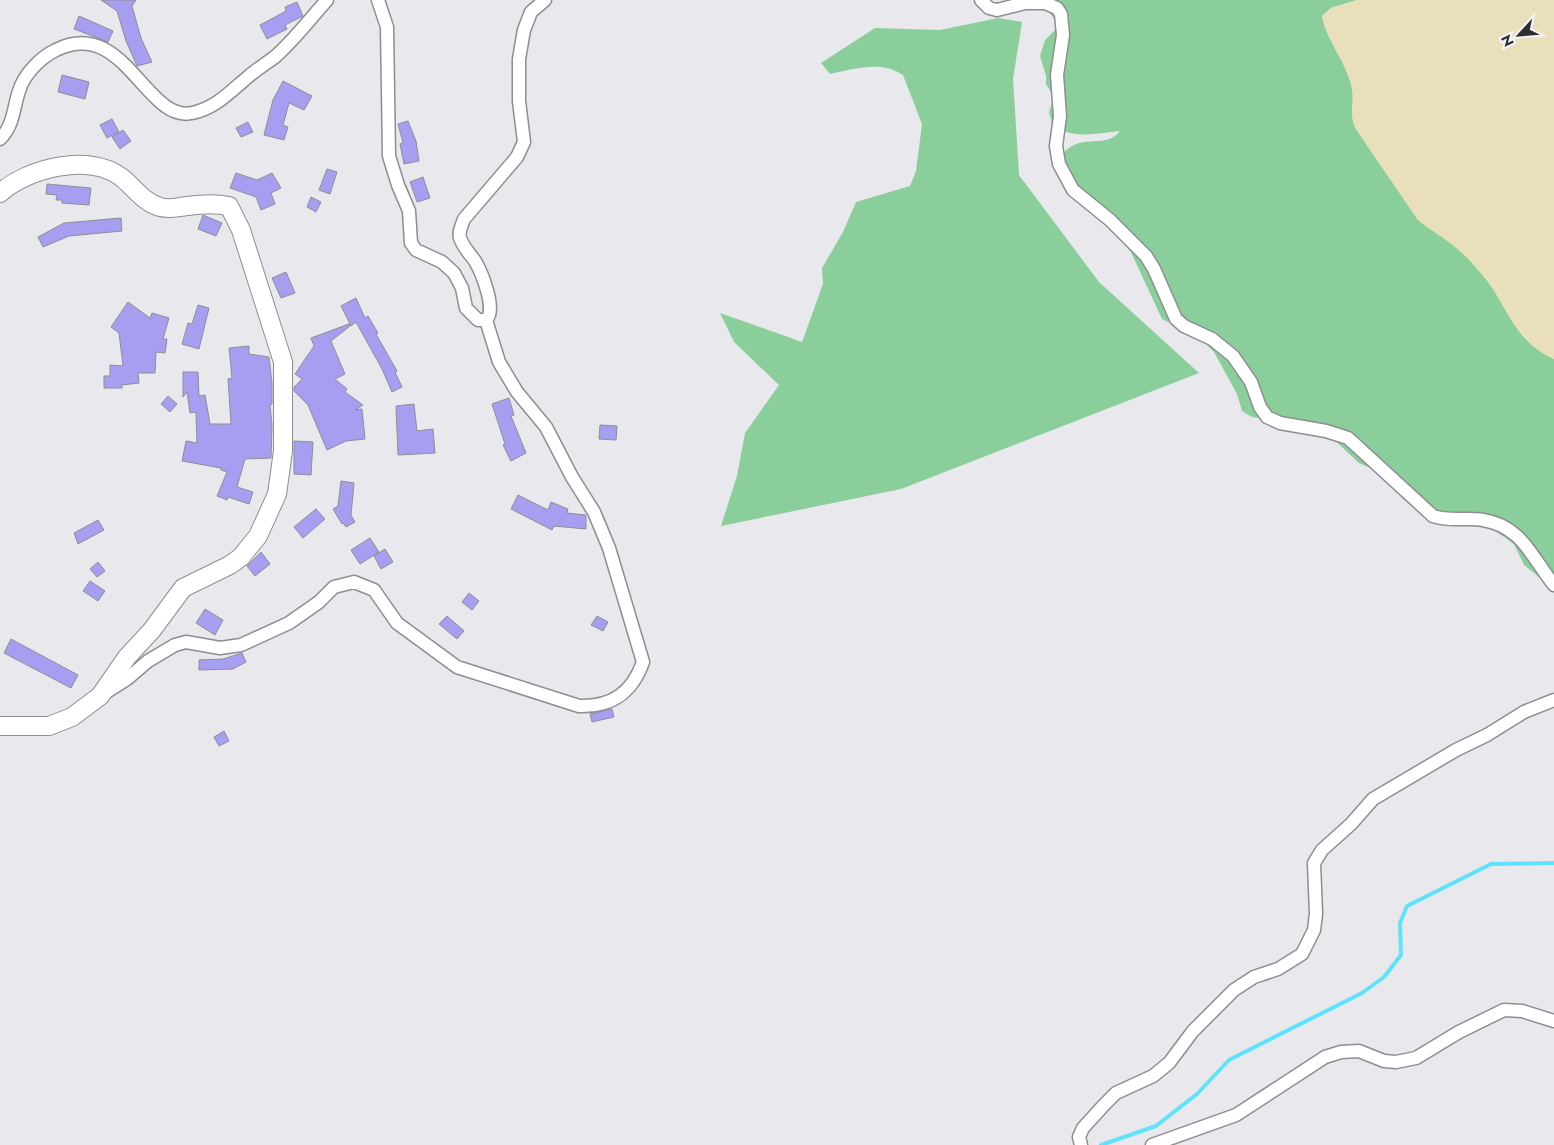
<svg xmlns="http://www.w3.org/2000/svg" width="1554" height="1145" font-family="Jost,sans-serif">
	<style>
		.green { fill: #8acf9b }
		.sand { fill: #e9dfba }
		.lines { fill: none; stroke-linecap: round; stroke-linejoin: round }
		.stream { stroke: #5fe3fa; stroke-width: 4 }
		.building { fill: #a69ff1; stroke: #8e8e93 }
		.street-casing { stroke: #8d8d92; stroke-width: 15 }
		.secondary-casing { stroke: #8d8d92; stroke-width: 20 }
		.street { stroke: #fff; stroke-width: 12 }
		.secondary { stroke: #fff; stroke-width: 18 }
	</style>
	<rect width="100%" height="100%" fill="#e8e8ed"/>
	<path class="green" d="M 1032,0 L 1357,0 L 1331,8 L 1322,16 C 1326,39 1345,60 1351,84 C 1356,101 1348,115 1356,129 L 1418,220 C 1428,228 1438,234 1449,242 C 1460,250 1470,260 1479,271 C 1508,302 1510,339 1554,359 L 1554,593 L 1545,582 L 1524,565 L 1514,544 L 1474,516 L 1458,512 L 1427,514 L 1414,508 L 1402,498 L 1384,474 L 1359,463 L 1327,433 L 1295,424 L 1252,417 L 1242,411 L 1237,394 L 1214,352 L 1199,337 L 1162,319 L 1130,250 L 1058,162 C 1075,128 1104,152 1120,131 C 1096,133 1077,140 1053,126 L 1049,112 L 1054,97 L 1046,84 L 1046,76 L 1040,56 L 1045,40 L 1058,27 C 1055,15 1043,6 1032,0 Z
		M 998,18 L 1022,22 L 1013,79 L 1019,175 L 1099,282 L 1199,373 L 901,489 L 721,526 L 737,476 L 745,433 L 779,385 L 734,342 L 720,313 L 802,342 L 823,284 L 822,268 L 843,232 L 856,202 L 910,186 L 916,171 L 922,124 L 903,75 C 882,60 853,69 830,74 L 821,63 L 875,28 L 940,30 Z"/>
	<path class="sand" d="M 1357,0 L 1554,0 L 1554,359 C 1510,339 1508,302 1479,271 C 1470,260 1460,250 1449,242 C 1438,234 1428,228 1418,220 L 1356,129 C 1348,115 1356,101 1351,84 C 1345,61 1326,38 1322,16 L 1331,8 Z"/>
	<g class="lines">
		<path class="stream" d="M 1101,1145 L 1156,1126 L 1197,1094 L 1229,1060 L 1362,993 L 1384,977 L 1401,955 L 1400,923 L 1407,906 L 1491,864 L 1554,863"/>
	</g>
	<path class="building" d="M 101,0 L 136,0 L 132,6 L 141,38 L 152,62 L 137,66 L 126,41 L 117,11 Z
		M 297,2 L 303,16 L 285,25 L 287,29 L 267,39 L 260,25 L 286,11 L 285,7 Z
		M 79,16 L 113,31 L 108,42 L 74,29 Z
		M 62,75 L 89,82 L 85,99 L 58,92 Z
		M 283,81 L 312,96 L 304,110 L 289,103 L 283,125 L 288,127 L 284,140 L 264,135 L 273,100 Z
		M 112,119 L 119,132 L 107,138 L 100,125 Z
		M 408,121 L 416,141 L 419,161 L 404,164 L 400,144 L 403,143 L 398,124 Z
		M 248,122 L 253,132 L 241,137 L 236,128 Z
		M 123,130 L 131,141 L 120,149 L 112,137 Z
		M 327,169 L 337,172 L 330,194 L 319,190 Z
		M 236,173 L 257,180 L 272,173 L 281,188 L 271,193 L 275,204 L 261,210 L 256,197 L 230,188 Z
		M 423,177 L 430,198 L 417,202 L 410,182 Z
		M 47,184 L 91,188 L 89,205 L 62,203 L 62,200 L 56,200 L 57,195 L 46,194 Z
		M 311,197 L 321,202 L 316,212 L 307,207 Z
		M 203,215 L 222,223 L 216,236 L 198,229 Z
		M 121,218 L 122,231 L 69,236 L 43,247 L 38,237 L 64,223 Z
		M 286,272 L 295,293 L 281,298 L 272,278 Z
		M 356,298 L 365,318 L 368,316 L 378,333 L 376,334 L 397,371 L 395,372 L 402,387 L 392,392 L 382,369 L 356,322 L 351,326 L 341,306 Z
		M 128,302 L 150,318 L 152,313 L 169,318 L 163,339 L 167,339 L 165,353 L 156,352 L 155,373 L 138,373 L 139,383 L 122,385 L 122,388 L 104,388 L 104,376 L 110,376 L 110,365 L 123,366 L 119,333 L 111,327 Z
		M 198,305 L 209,308 L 199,349 L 182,344 L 188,323 L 192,324 Z
		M 349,324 L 350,326 L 331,341 L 345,374 L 335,379 L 347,389 L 345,392 L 363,405 L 355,410 L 362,409 L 365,439 L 346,441 L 327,450 L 308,405 L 294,391 L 294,387 L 302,379 L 295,374 L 314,346 L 311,338 Z
		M 249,346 L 249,354 L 269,357 L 272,383 L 272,404 L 270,405 L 272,425 L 271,458 L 245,459 L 237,487 L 253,492 L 249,504 L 228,497 L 227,500 L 217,496 L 227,472 L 221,470 L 221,468 L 182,461 L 186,441 L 197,443 L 196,412 L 190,413 L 187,392 L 183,397 L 183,372 L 198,372 L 199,396 L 205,395 L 210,424 L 231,424 L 228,379 L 232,378 L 229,348 Z
		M 168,396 L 177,404 L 170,412 L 161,404 Z
		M 509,398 L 514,415 L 511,416 L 526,453 L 511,461 L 503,445 L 505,444 L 492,404 Z
		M 414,404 L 417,431 L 433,429 L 435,453 L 398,455 L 396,406 Z
		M 600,425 L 617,426 L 616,440 L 599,439 Z
		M 294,441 L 313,442 L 311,475 L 294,474 Z
		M 341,481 L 354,483 L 351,515 L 355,522 L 346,527 L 343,523 L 342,524 L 333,509 L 338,506 Z
		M 518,495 L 548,510 L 551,502 L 568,509 L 567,513 L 586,515 L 586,529 L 554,526 L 552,530 L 511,509 Z
		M 316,509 L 325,519 L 303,538 L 294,527 Z
		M 98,520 L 104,530 L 78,544 L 74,533 Z
		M 370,538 L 379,552 L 360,564 L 351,550 Z
		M 385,549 L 393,562 L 381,569 L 374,556 Z
		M 261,552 L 270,564 L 255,576 L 247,566 Z
		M 98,562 L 105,571 L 97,577 L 90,569 Z
		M 90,581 L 105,591 L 98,601 L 83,591 Z
		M 469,593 L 479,601 L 472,610 L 462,602 Z
		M 205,609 L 223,620 L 215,635 L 196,623 Z
		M 447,616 L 464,631 L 457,639 L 439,624 Z
		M 597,616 L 608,622 L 603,631 L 591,625 Z
		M 11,639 L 78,675 L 71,688 L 4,653 Z
		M 242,653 L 246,662 L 233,669 L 199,670 L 199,660 L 223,659 Z
		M 612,709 L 614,717 L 592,722 L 590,714 Z
		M 224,731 L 229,741 L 219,746 L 214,737 Z"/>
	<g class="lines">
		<g class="street-casing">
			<path id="street" d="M 378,0 L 387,27 L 389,156 L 398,185 L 409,211 L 411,243 L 416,250 L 442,262 L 454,273 L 462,288 L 466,308 L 478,320 L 486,320 C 497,310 482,273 475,261 C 470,254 463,247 460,238 C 458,232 462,225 464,219 L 517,157 L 524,142 L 519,101 L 519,59 L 524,30 L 531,12 L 545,0
				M 981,0 L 989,8 L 997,10 L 1025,3 L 1045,3 L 1057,8 L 1061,14 L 1063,35 L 1057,75 L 1060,116 L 1056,146 L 1059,164 L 1073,190 L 1110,220 L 1146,256 L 1154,269 L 1176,319 L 1184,326 L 1212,339 L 1233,356 L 1251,382 L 1260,407 L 1267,417 L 1280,423 L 1326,431 L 1348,438 L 1433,516 C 1450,522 1466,517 1483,520 C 1522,526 1532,558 1554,585
				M 0,139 C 14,125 13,109 19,91 C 24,74 41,57 56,50 C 124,16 146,123 192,113 C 216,108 231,91 249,76 C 257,69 267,63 276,56 C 295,39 310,19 327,0
				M 102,695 L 127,679 L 148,661 L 175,645 L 186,642 L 220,648 L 241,645 L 289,623 L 319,602 L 334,587 L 354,582 L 374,590 L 397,623 L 457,667 L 579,706 C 612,707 632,693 643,662 L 609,548 L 594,512 L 572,477 L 546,427 L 517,392 L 499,362 L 486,320
				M 1081,1145 L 1079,1137 L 1083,1128 L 1104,1105 L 1116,1093 L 1153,1076 L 1169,1063 L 1193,1031 L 1234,990 L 1254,977 L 1278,969 L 1302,954 L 1314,930 L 1316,914 L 1314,863 L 1322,850 L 1351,824 L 1373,799 L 1456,750 L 1487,735 L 1524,712 L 1554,700
				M 1152,1145 L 1236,1115 L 1325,1057 L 1341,1052 L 1359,1051 L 1384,1061 L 1396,1062 L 1416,1058 L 1459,1032 L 1504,1010 L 1522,1011 L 1554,1021"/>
		</g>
		<g class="secondary-casing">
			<path id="secondary" d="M 0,193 C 28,168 89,153 121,177 C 134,187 144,203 160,207 C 170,210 177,207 187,206 C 201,204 215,203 229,206 L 241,230 L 283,362 L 283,451 L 277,494 L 258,536 L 241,557 L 230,565 L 183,588 L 152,630 L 127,657 L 100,696 L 72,717 L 49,726 L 0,726"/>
		</g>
		<use href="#street" class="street"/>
		<use href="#secondary" class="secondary"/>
	</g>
	<g transform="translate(1519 35) rotate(244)" stroke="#f5f5fb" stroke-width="4" paint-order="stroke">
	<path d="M0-4L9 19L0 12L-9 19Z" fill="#2e2e30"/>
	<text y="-8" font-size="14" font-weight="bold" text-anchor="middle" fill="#2e2e30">N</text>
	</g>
</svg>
